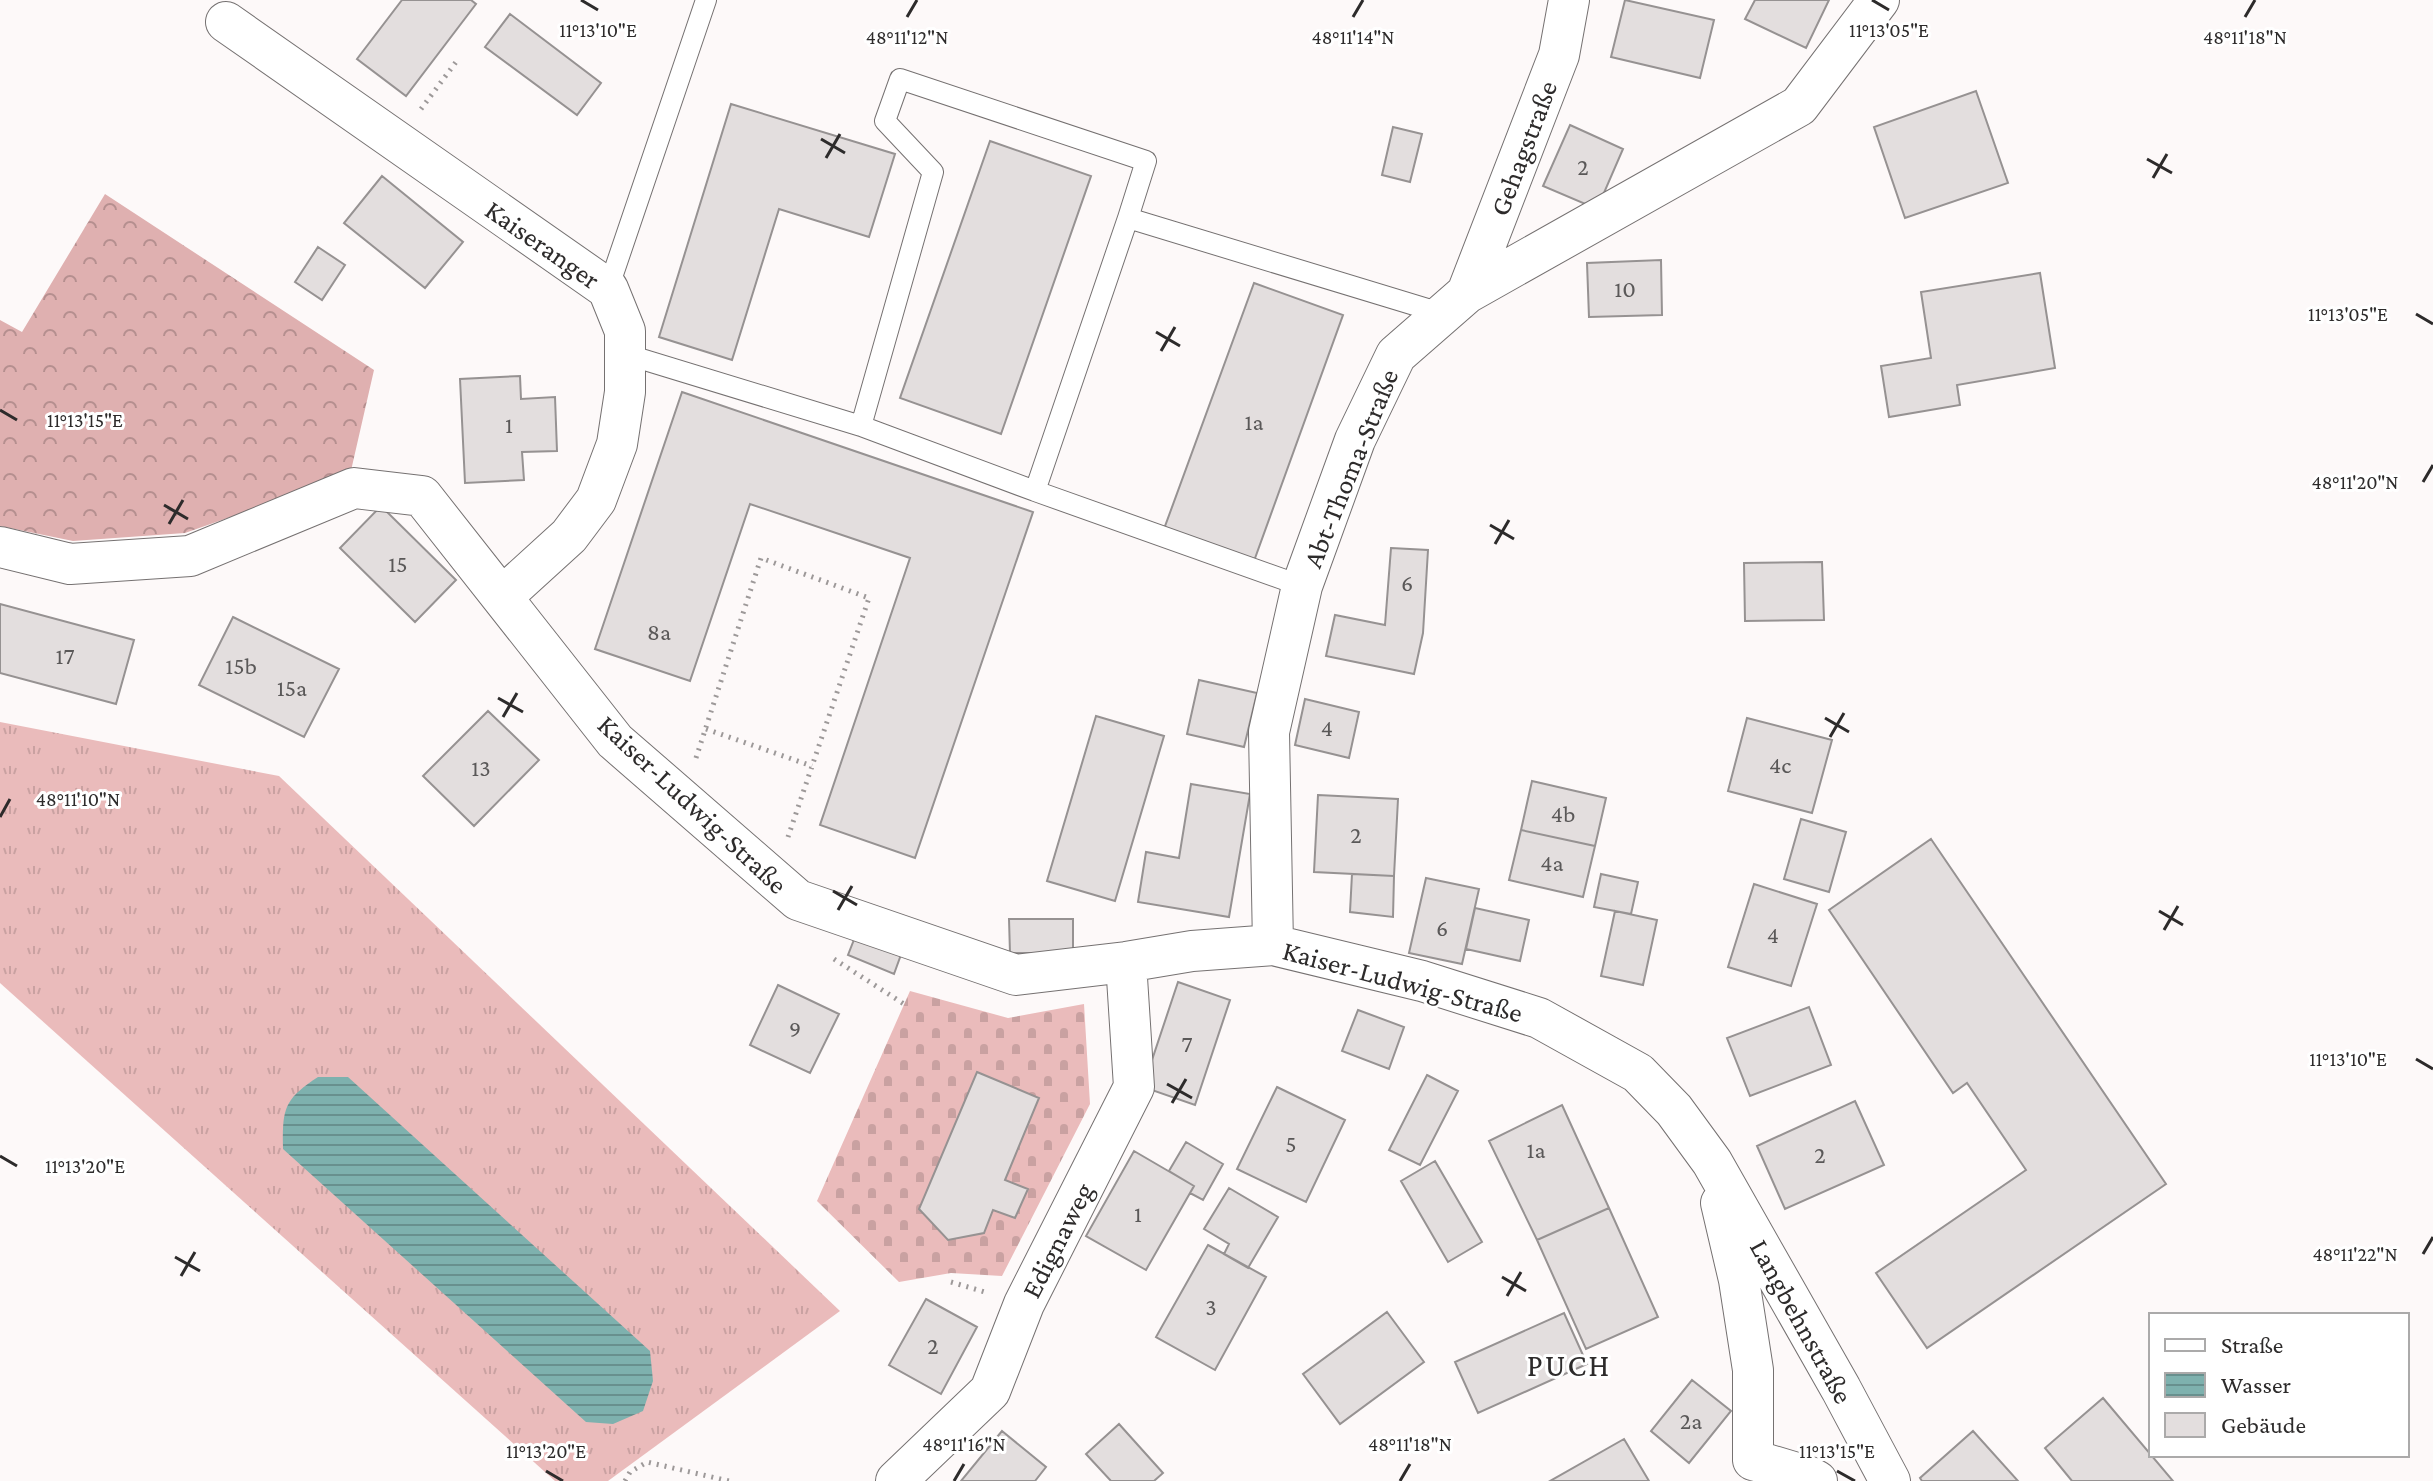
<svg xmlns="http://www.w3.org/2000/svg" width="2433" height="1481" font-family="'Crimson Pro',serif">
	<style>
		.grass { fill: url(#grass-tufts) }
		.forest { fill: url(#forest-crowns) }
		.cemetery { fill: url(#cemetery-stones) }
		.water { fill: url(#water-rules) }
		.building { fill: #e3dede; stroke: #969292; stroke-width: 2 }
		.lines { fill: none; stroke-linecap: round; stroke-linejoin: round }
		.lane-casing { stroke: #757171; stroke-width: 22 }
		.street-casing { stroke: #757171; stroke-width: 42 }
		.path { stroke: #9d9999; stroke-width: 5; stroke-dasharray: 2 6; stroke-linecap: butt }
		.lane { stroke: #fff; stroke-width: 20 }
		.street { stroke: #fff; stroke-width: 40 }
		.ticks { fill: none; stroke: #2d2b2b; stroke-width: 3 }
		.labels { text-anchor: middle; stroke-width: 6; stroke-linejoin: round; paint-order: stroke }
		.number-label { font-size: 24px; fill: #5a5858 }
		.street-label { font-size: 28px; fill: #2d2b2b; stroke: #fff }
		.quarter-label { font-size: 32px; letter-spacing: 2px; fill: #2d2b2b; stroke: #fff }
		.ticks-label { font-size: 20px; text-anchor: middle; fill: #2d2b2b; stroke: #fff; stroke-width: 6; stroke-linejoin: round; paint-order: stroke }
	</style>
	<defs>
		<pattern id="grass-tufts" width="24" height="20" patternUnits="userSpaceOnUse" patternTransform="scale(2)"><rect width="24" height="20" fill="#eabbbb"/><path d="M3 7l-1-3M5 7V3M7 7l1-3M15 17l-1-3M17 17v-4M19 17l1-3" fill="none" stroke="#c9a1a1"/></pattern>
		<pattern id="forest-crowns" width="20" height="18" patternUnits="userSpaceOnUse" patternTransform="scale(2)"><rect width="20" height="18" fill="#dfb0b0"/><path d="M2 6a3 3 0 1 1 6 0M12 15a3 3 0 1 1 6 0" fill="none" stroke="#b58f8f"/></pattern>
		<pattern id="cemetery-stones" width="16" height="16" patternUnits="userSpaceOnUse" patternTransform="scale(2)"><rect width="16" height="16" fill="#eabbbb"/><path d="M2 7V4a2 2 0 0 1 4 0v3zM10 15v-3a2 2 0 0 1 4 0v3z" fill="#c9a1a1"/></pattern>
		<pattern id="water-rules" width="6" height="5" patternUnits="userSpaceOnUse" patternTransform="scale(2)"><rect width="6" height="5" fill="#7eb1ae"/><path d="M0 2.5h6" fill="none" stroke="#68908e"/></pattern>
	</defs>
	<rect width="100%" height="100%" fill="#fdf9f9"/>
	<path class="grass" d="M 0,722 L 279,776 L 840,1311 L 608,1481 L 555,1481 L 0,983 Z"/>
	<path class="forest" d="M 105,194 L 374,370 L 350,475 L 185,533 L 73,541 L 0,526 L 0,320 L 22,332 Z"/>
	<path class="cemetery" d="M 910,991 L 1008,1018 L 1084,1004 L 1090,1104 L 1002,1276 L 951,1273 L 899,1282 L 817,1201 Z"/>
	<path class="water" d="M 318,1077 L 348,1077 L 650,1351 L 653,1381 L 643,1411 L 613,1424 L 586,1422 L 283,1149 C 282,1109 284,1099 318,1077 Z"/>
	<path class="building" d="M 402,0 L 471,0 L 476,4 L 406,96 L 357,59 Z
		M 1625,0 L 1714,20 L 1700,78 L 1611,57 Z
		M 1755,0 L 1829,0 L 1806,48 L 1745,19 Z
		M 510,14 L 601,83 L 577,115 L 485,47 Z
		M 1976,91 L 2008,183 L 1905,218 L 1874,127 Z
		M 731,104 L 895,154 L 869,237 L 779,209 L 732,360 L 659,337 Z
		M 1570,125 L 1623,149 L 1597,209 L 1543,186 Z
		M 1393,127 L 1422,134 L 1410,182 L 1382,175 Z
		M 990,141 L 1091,176 L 1001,434 L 900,398 Z
		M 382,176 L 463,242 L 425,288 L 344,223 Z
		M 318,247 L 345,265 L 322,300 L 295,282 Z
		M 1661,260 L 1662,315 L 1589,317 L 1587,263 Z
		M 2040,273 L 2055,368 L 1957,385 L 1960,405 L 1889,417 L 1881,366 L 1931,358 L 1921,292 Z
		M 1254,283 L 1343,315 L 1254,561 L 1164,529 Z
		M 520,376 L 521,399 L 555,397 L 557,451 L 522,452 L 524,480 L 465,483 L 460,379 Z
		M 682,392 L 1033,512 L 915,858 L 820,825 L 910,558 L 750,504 L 690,681 L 595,649 Z
		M 381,506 L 456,580 L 415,622 L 340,548 Z
		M 1391,548 L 1428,550 L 1423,633 L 1414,674 L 1326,656 L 1335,615 L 1385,625 Z
		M 1822,562 L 1824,620 L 1745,621 L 1744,563 Z
		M 0,604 L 134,640 L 116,704 L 0,673 Z
		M 233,617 L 339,669 L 304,737 L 199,685 Z
		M 1199,680 L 1257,693 L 1244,747 L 1187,734 Z
		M 1305,699 L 1359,712 L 1349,758 L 1295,745 Z
		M 488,711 L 539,760 L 474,826 L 423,776 Z
		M 1096,716 L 1164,736 L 1115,901 L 1047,881 Z
		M 1747,718 L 1832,740 L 1812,813 L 1728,791 Z
		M 1532,781 L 1606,798 L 1595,846 L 1521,830 Z
		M 1191,784 L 1250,794 L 1229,917 L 1138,902 L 1146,852 L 1179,858 Z
		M 1318,795 L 1398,799 L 1394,876 L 1314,872 Z
		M 1801,819 L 1846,832 L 1829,892 L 1784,879 Z
		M 1521,830 L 1595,846 L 1583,897 L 1509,880 Z
		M 1931,839 L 2166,1184 L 1927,1348 L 1876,1273 L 2026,1170 L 1967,1083 L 1953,1093 L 1829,910 Z
		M 1352,874 L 1394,876 L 1393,917 L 1350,912 Z
		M 1601,874 L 1638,882 L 1631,914 L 1594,907 Z
		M 1426,878 L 1479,889 L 1462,964 L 1409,953 Z
		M 1754,884 L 1817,904 L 1791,986 L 1728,967 Z
		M 1475,908 L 1529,920 L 1520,961 L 1466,949 Z
		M 1615,911 L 1657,920 L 1643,985 L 1601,976 Z
		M 1009,919 L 1073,919 L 1073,953 L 1010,953 Z
		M 857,932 L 903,949 L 894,974 L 848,955 Z
		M 1178,982 L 1230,1000 L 1195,1105 L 1143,1087 Z
		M 778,985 L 839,1014 L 810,1073 L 750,1045 Z
		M 1809,1007 L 1831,1065 L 1750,1096 L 1727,1038 Z
		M 1358,1010 L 1404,1027 L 1389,1069 L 1342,1051 Z
		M 977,1072 L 1039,1098 L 1005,1180 L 1028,1189 L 1015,1218 L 993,1210 L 984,1233 L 948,1240 L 919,1209 Z
		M 1427,1075 L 1458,1091 L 1420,1165 L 1389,1150 Z
		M 1277,1087 L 1345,1120 L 1306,1202 L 1237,1169 Z
		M 1855,1101 L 1884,1165 L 1785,1209 L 1757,1146 Z
		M 1562,1105 L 1609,1208 L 1537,1240 L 1489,1141 Z
		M 1186,1142 L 1223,1164 L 1203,1200 L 1190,1193 L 1194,1186 L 1169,1171 Z
		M 1134,1151 L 1194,1186 L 1146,1270 L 1086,1236 Z
		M 1435,1161 L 1482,1242 L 1448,1262 L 1401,1181 Z
		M 1229,1188 L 1278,1217 L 1248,1268 L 1224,1254 L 1229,1244 L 1204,1229 Z
		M 1609,1208 L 1658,1317 L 1586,1349 L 1537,1240 Z
		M 1208,1245 L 1266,1277 L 1215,1370 L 1156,1337 Z
		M 926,1299 L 977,1327 L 941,1394 L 889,1365 Z
		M 1387,1312 L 1424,1362 L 1340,1424 L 1303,1374 Z
		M 1564,1313 L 1587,1364 L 1478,1413 L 1455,1362 Z
		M 1692,1380 L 1731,1411 L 1689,1463 L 1651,1431 Z
		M 2103,1398 L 2173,1481 L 2072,1481 L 2045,1448 Z
		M 1119,1424 L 1163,1473 L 1154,1481 L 1111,1481 L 1086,1454 Z
		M 1002,1431 L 1046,1467 L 1035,1481 L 961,1481 Z
		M 1973,1431 L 2018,1481 L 1922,1481 L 1920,1478 Z
		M 1624,1439 L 1649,1481 L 1550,1481 Z"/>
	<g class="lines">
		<g class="lane-casing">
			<path id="lane" d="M 1128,218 L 1035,491 L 1302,586
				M 608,289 L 706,0
				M 625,354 L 861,426 L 933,172 L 885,121 L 900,79 L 1146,161 L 1128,218 L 1444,314
				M 861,426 L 1035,491"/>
		</g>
		<g class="street-casing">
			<path id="street" d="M 226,22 L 608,289 L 625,331 L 625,392 L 617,444 L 596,500 L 569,536 L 502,597
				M 1467,293 L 1559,55 L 1569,0
				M 0,547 L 70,564 L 190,556 L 354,488 L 422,496 L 615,741 L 798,900 L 1016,975 L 1126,962 L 1192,951 L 1273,945 L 1422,981 L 1539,1018 L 1638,1073 L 1674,1110 L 1712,1162 L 1841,1389 L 1890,1481
				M 1273,945 L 1269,732 L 1302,586 L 1355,440 L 1396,355 L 1467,293 L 1799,106 L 1879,0
				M 1721,1203 L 1739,1280 L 1753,1370 L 1753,1460
				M 1753,1460 L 1810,1477 L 1817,1481
				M 896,1481 L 990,1391 L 1024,1304 L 1134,1087 L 1126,962"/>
		</g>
		<path class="path" d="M 421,109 L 456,62
			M 706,729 L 812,766
			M 696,758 L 761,558 L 869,598 L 788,837
			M 834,959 L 904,1004
			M 951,1282 L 985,1292
			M 625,1481 L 630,1472 L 647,1462 L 729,1481"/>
		<use href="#lane" class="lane"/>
		<use href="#street" class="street"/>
	</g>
	<path class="ticks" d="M 581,0 L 598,10M 1872,0 L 1889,10M 907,17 L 917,0M 1353,17 L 1363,0M 2245,17 L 2255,0M 821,139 L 845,153M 826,158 L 840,134M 2147,159 L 2172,173M 2153,178 L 2167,154M 2416,314 L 2433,324M 1156,332 L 1180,346M 1161,351 L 1175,327M 0,410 L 17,420M 2423,482 L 2433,465M 164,505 L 188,519M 169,524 L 183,500M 1490,525 L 1514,539M 1495,544 L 1509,520M 498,698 L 523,712M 503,717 L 517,693M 1825,718 L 1849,732M 1830,737 L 1844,713M 0,817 L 10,799M 833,891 L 857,905M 838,910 L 852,886M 2159,911 L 2183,925M 2164,930 L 2178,906M 2416,1059 L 2433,1069M 1167,1084 L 1192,1098M 1172,1103 L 1186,1079M 0,1156 L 17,1166M 2423,1254 L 2433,1237M 175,1257 L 200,1271M 181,1276 L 195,1252M 1502,1277 L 1526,1291M 1507,1296 L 1521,1272M 546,1471 L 563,1481M 1837,1471 L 1855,1481M 954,1481 L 964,1464M 1400,1481 L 1410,1464"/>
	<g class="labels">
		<g class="number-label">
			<text x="1583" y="175">2</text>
			<text x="1625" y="297">10</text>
			<text x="1254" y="430">1a</text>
			<text x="509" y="433">1</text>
			<text x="398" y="572">15</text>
			<text x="1407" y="591">6</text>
			<text x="659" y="640">8a</text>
			<text x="65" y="664">17</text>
			<text x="241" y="674">15b</text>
			<text x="292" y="696">15a</text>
			<text x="1327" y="736">4</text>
			<text x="1780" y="773">4c</text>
			<text x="481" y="776">13</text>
			<text x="1563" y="822">4b</text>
			<text x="1356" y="843">2</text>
			<text x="1552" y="871">4a</text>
			<text x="1442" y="936">6</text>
			<text x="1773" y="943">4</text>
			<text x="795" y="1037">9</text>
			<text x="1187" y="1052">7</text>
			<text x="1291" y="1152">5</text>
			<text x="1536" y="1158">1a</text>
			<text x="1820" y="1163">2</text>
			<text x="1138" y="1222">1</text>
			<text x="1211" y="1315">3</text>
			<text x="933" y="1354">2</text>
			<text x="1691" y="1429">2a</text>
		</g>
		<g class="street-label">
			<text transform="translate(1523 148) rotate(-69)" y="10">Gehagstraße</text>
			<text transform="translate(543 244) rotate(35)" y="10">Kaiseranger</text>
			<text transform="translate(1350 468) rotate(-68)" y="10">Abt-Thoma-Straße</text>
			<text transform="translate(693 804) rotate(43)" y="10">Kaiser-Ludwig-Straße</text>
			<text transform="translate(1403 981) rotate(15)" y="10">Kaiser-Ludwig-Straße</text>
			<text transform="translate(1057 1240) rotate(-63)" y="10">Edignaweg</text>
			<text transform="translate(1802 1321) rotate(61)" y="10">Langbehnstraße</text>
		</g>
		<g class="quarter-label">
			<text x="1569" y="1376">PUCH</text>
		</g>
	</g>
	<g class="ticks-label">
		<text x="598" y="37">11°13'10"E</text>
		<text x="1889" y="37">11°13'05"E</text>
		<text x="907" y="44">48°11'12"N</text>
		<text x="1353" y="44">48°11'14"N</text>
		<text x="2245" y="44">48°11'18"N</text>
		<text x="2348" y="321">11°13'05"E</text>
		<text x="85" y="427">11°13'15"E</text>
		<text x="2355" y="489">48°11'20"N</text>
		<text x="78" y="806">48°11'10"N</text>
		<text x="2348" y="1066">11°13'10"E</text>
		<text x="85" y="1173">11°13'20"E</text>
		<text x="2355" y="1261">48°11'22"N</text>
		<text x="964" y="1451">48°11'16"N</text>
		<text x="1410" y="1451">48°11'18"N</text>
		<text x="546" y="1458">11°13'20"E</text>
		<text x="1837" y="1458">11°13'15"E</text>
	</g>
	<rect x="2149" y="1313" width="260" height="144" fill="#ffffff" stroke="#abaaaa" stroke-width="2"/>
	<rect x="2165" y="1339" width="40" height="12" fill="#ffffff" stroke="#abaaaa" stroke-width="2"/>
	<text x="2221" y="1353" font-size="24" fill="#2d2b2b">Straße</text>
	<rect x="2165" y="1373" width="40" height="24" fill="url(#water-rules)" stroke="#abaaaa" stroke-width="2"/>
	<text x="2221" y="1393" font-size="24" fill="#2d2b2b">Wasser</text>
	<rect x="2165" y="1413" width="40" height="24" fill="#e3dede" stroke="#abaaaa" stroke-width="2"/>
	<text x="2221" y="1433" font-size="24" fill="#2d2b2b">Gebäude</text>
</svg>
